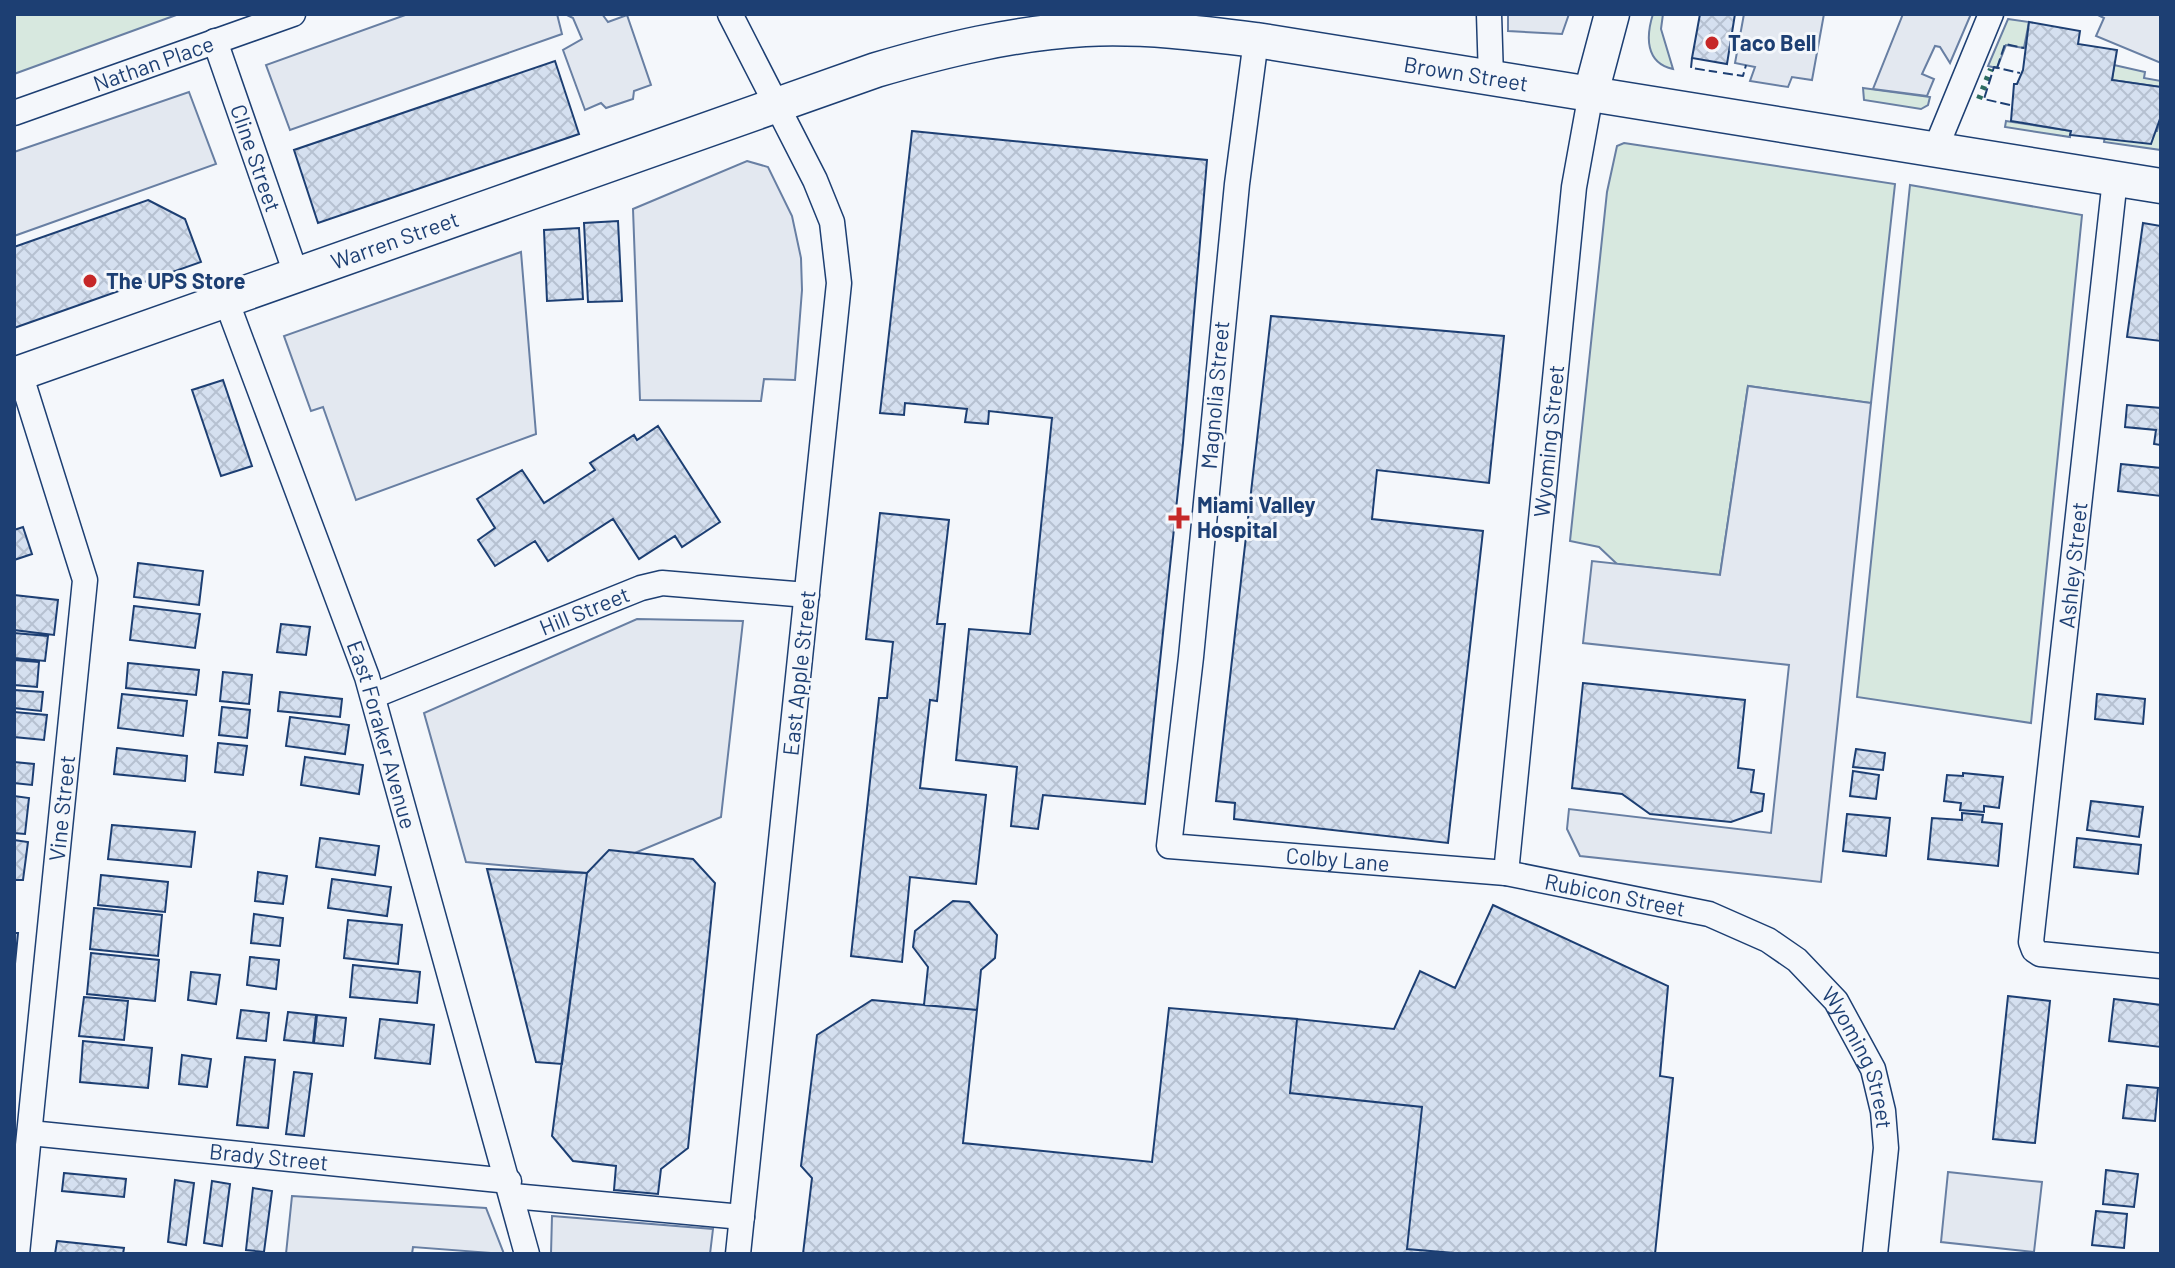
<svg xmlns="http://www.w3.org/2000/svg" width="2175" height="1268" font-family="Barlow,sans-serif">
	<style>
		.green { fill: #d7e8df; stroke: #687fa3; stroke-width: 2 }
		.parking { fill: #e3e8f0; stroke: #687fa3; stroke-width: 2 }
		.building { fill: url(#building-cross-hatch); stroke: #1d3f73; stroke-width: 2 }
		.lines { fill: none; stroke-linecap: round; stroke-linejoin: round }
		.street-casing { stroke: #1d3f73; stroke-width: 27 }
		.secondary-casing { stroke: #1d3f73; stroke-width: 37 }
		.street { stroke: #f4f7fb; stroke-width: 24 }
		.secondary { stroke: #f4f7fb; stroke-width: 34 }
		.hedge { stroke: #2c6c60; stroke-width: 6; stroke-dasharray: 4 6; stroke-linecap: butt }
		.fence { stroke: #1d3f73; stroke-width: 2; stroke-dasharray: 10 4; stroke-linecap: butt }
		.poi-dot { fill: #c62828; stroke: #f4f7fb; stroke-width: 3 }
		.labels { text-anchor: middle; stroke-width: 6; stroke-linejoin: round; paint-order: stroke }
		.poi-label { font-size: 22px; font-weight: bold; fill: #1d3f73; stroke: #f4f7fb; text-anchor: start }
		.street-label { font-size: 22px; fill: #1d3f73; stroke: #f4f7fb }
	</style>
	<defs>
		<pattern id="building-cross-hatch" width="8" height="8" patternUnits="userSpaceOnUse" patternTransform="scale(2)"><rect width="8" height="8" fill="#d5e0f0"/><path d="M0 0l8 8M0 8l8-8" fill="none" stroke="#b6c1d1"/></pattern>
	</defs>
	<rect width="100%" height="100%" fill="#f4f7fb"/>
	<path class="green" d="M 14,14 L 179,14 L 14,74 Z
		M 1653,14 L 1663,14 L 1661,29 L 1673,69 C 1645,63 1646,36 1653,14 Z
		M 2008,19 L 2029,22 L 2024,48 L 2006,45 L 1997,68 L 1988,66 Z
		M 2114,65 L 2145,72 L 2144,78 L 2161,81 L 2161,87 L 2112,80 Z
		M 1863,88 L 1930,97 L 1928,105 L 1921,109 L 1864,100 Z
		M 2161,116 L 2161,150 L 2104,142 L 2105,136 L 2157,131 Z
		M 2006,121 L 2071,131 L 2070,137 L 2005,127 Z
		M 1624,143 L 1895,184 L 1871,403 L 1748,386 L 1720,575 L 1617,564 L 1599,547 L 1570,541 L 1607,192 L 1617,146 Z
		M 1910,185 L 2082,215 L 2031,723 L 1857,697 Z"/>
	<path class="parking" d="M 408,14 L 557,14 L 562,34 L 290,130 L 266,65 Z
		M 565,14 L 602,14 L 608,22 L 627,15 L 651,85 L 634,91 L 633,99 L 606,108 L 601,103 L 585,110 L 563,50 L 582,39 L 573,18 Z
		M 1508,14 L 1569,14 L 1562,34 L 1508,31 Z
		M 1744,14 L 1824,14 L 1812,80 L 1792,77 L 1788,87 L 1750,81 L 1755,67 L 1735,63 Z
		M 1903,14 L 1971,14 L 1950,63 L 1940,47 L 1935,46 L 1922,74 L 1934,79 L 1927,96 L 1873,89 Z
		M 2096,14 L 2161,14 L 2161,63 L 2096,36 L 2104,18 Z
		M 189,92 L 216,164 L 14,236 L 14,152 Z
		M 747,161 L 768,167 L 792,216 L 801,258 L 802,290 L 795,380 L 764,379 L 761,401 L 640,400 L 633,209 Z
		M 521,252 L 536,434 L 356,500 L 323,407 L 311,411 L 284,336 Z
		M 1748,386 L 1871,403 L 1821,882 L 1580,856 L 1567,829 L 1569,809 L 1771,833 L 1789,665 L 1583,643 L 1592,561 L 1720,575 Z
		M 637,619 L 743,621 L 721,817 L 587,873 L 466,862 L 424,713 Z
		M 1948,1172 L 2042,1182 L 2034,1252 L 1941,1242 Z
		M 292,1196 L 486,1208 L 504,1254 L 413,1247 L 412,1254 L 286,1254 Z
		M 552,1216 L 713,1229 L 710,1254 L 551,1254 Z"/>
	<path class="building" d="M 1700,14 L 1735,14 L 1727,64 L 1692,58 Z
		M 2029,22 L 2080,31 L 2078,44 L 2117,50 L 2112,80 L 2161,87 L 2161,116 L 2151,144 L 2070,135 L 2071,131 L 2011,121 L 2014,84 L 2017,84 L 2023,70 Z
		M 555,61 L 579,134 L 318,223 L 294,150 Z
		M 912,131 L 1207,160 L 1183,443 L 1145,804 L 1043,795 L 1038,829 L 1011,826 L 1017,767 L 956,760 L 969,629 L 1030,634 L 1052,418 L 989,411 L 988,424 L 965,422 L 967,409 L 905,403 L 904,415 L 880,413 Z
		M 148,200 L 185,219 L 201,262 L 14,328 L 14,247 Z
		M 618,221 L 622,301 L 588,302 L 584,223 Z
		M 2143,223 L 2161,226 L 2161,341 L 2127,337 Z
		M 579,228 L 583,299 L 547,301 L 544,230 Z
		M 1271,316 L 1504,336 L 1489,483 L 1377,470 L 1372,519 L 1483,531 L 1448,843 L 1234,819 L 1235,803 L 1216,801 Z
		M 223,380 L 252,466 L 221,476 L 192,390 Z
		M 2127,405 L 2161,408 L 2161,445 L 2154,444 L 2156,430 L 2125,427 Z
		M 658,426 L 720,522 L 682,547 L 675,536 L 639,559 L 613,519 L 548,561 L 535,541 L 495,566 L 478,540 L 495,528 L 477,499 L 522,470 L 544,503 L 595,470 L 590,463 L 634,435 L 637,440 Z
		M 2121,464 L 2161,468 L 2161,496 L 2118,491 Z
		M 880,513 L 949,520 L 937,624 L 945,624 L 937,701 L 930,700 L 920,788 L 986,795 L 976,884 L 910,877 L 902,962 L 851,956 L 879,698 L 887,698 L 893,642 L 866,639 Z
		M 23,527 L 32,554 L 14,560 L 14,530 Z
		M 138,563 L 203,571 L 199,605 L 134,597 Z
		M 14,595 L 58,600 L 54,635 L 14,630 Z
		M 134,606 L 200,614 L 195,648 L 130,640 Z
		M 281,624 L 310,627 L 306,655 L 277,652 Z
		M 14,633 L 48,636 L 45,661 L 14,658 Z
		M 14,660 L 39,662 L 37,687 L 14,685 Z
		M 128,663 L 199,670 L 196,695 L 126,688 Z
		M 223,672 L 252,675 L 249,704 L 220,701 Z
		M 1583,683 L 1745,700 L 1738,768 L 1754,770 L 1751,792 L 1764,794 L 1762,811 L 1731,822 L 1650,814 L 1622,794 L 1572,788 Z
		M 14,690 L 43,692 L 41,711 L 14,708 Z
		M 280,692 L 342,699 L 340,717 L 278,711 Z
		M 122,694 L 187,701 L 183,736 L 118,728 Z
		M 2097,694 L 2145,699 L 2143,724 L 2095,719 Z
		M 222,707 L 250,710 L 247,738 L 219,735 Z
		M 14,712 L 47,715 L 44,740 L 14,737 Z
		M 290,717 L 349,725 L 345,754 L 286,746 Z
		M 218,743 L 247,746 L 243,775 L 215,772 Z
		M 117,748 L 187,756 L 185,781 L 114,774 Z
		M 1856,749 L 1885,753 L 1883,770 L 1853,767 Z
		M 305,757 L 363,765 L 359,794 L 301,785 Z
		M 14,762 L 34,764 L 32,785 L 14,783 Z
		M 1853,771 L 1879,775 L 1876,799 L 1850,796 Z
		M 1963,773 L 2003,777 L 1999,808 L 1984,806 L 1984,812 L 1960,810 L 1961,803 L 1944,801 L 1947,775 L 1963,776 Z
		M 14,796 L 29,798 L 25,834 L 14,833 Z
		M 2091,801 L 2143,807 L 2139,837 L 2087,830 Z
		M 1962,813 L 1983,815 L 1982,822 L 2002,824 L 1998,866 L 1928,859 L 1932,818 L 1962,820 Z
		M 1847,814 L 1890,818 L 1886,856 L 1843,851 Z
		M 112,825 L 195,832 L 191,867 L 108,859 Z
		M 320,838 L 379,846 L 375,875 L 316,867 Z
		M 2077,838 L 2141,845 L 2138,874 L 2074,867 Z
		M 14,840 L 28,842 L 23,880 L 14,880 Z
		M 609,850 L 693,859 L 715,883 L 688,1148 L 661,1169 L 658,1194 L 614,1190 L 616,1166 L 573,1161 L 552,1136 L 587,873 Z
		M 487,869 L 587,873 L 562,1064 L 536,1062 Z
		M 258,872 L 287,876 L 283,904 L 255,901 Z
		M 101,875 L 168,882 L 165,912 L 98,905 Z
		M 332,879 L 391,887 L 387,916 L 328,908 Z
		M 953,901 L 969,902 L 997,935 L 995,958 L 981,970 L 977,1010 L 924,1005 L 928,967 L 913,947 L 915,931 Z
		M 1493,905 L 1668,986 L 1660,1076 L 1673,1078 L 1655,1254 L 1466,1254 L 1407,1249 L 1422,1107 L 1290,1093 L 1297,1019 L 1394,1029 L 1420,971 L 1455,988 Z
		M 94,908 L 162,915 L 158,956 L 90,949 Z
		M 254,914 L 283,918 L 280,946 L 251,943 Z
		M 348,920 L 402,925 L 398,964 L 344,958 Z
		M 14,933 L 18,933 L 14,974 Z
		M 91,953 L 159,960 L 155,1001 L 87,994 Z
		M 250,957 L 279,960 L 276,989 L 247,985 Z
		M 353,965 L 420,972 L 417,1003 L 350,997 Z
		M 191,972 L 220,975 L 216,1004 L 188,1000 Z
		M 2008,996 L 2050,1001 L 2035,1143 L 1993,1139 Z
		M 84,997 L 128,1001 L 124,1040 L 79,1036 Z
		M 2114,999 L 2161,1005 L 2161,1047 L 2109,1041 Z
		M 872,1000 L 977,1010 L 963,1143 L 1152,1162 L 1169,1008 L 1297,1019 L 1290,1093 L 1422,1107 L 1407,1249 L 1466,1254 L 803,1254 L 812,1178 L 801,1166 L 817,1035 Z
		M 241,1010 L 269,1013 L 266,1041 L 237,1038 Z
		M 288,1012 L 316,1015 L 313,1043 L 284,1040 Z
		M 317,1015 L 346,1018 L 343,1046 L 314,1043 Z
		M 380,1019 L 434,1025 L 430,1064 L 375,1058 Z
		M 83,1041 L 152,1048 L 148,1088 L 80,1082 Z
		M 182,1055 L 211,1059 L 207,1087 L 179,1084 Z
		M 245,1057 L 275,1060 L 268,1128 L 237,1125 Z
		M 294,1072 L 312,1074 L 304,1136 L 286,1134 Z
		M 2127,1085 L 2158,1088 L 2155,1121 L 2123,1118 Z
		M 2106,1170 L 2138,1174 L 2134,1207 L 2103,1204 Z
		M 64,1173 L 126,1179 L 124,1197 L 62,1191 Z
		M 175,1180 L 194,1183 L 186,1245 L 168,1242 Z
		M 212,1181 L 230,1184 L 222,1246 L 204,1243 Z
		M 253,1188 L 272,1191 L 264,1252 L 246,1250 Z
		M 2096,1211 L 2127,1214 L 2124,1248 L 2092,1245 Z
		M 57,1241 L 124,1248 L 123,1254 L 55,1254 Z"/>
	<g class="lines">
		<g class="street-casing">
			<g id="street">
				<path d="M 730,14 L 815,180 L 832,222 L 839,283 L 738,1254"/>
				<path d="M 1489,14 L 1491,78"/>
				<path id="s1" d="M 1256,40 L 1237,184 L 1191,657 L 1169,846 L 1506,873 L 1709,914 L 1768,940 L 1797,960 L 1836,1001 L 1873,1069 L 1883,1111 L 1886,1148 L 1875,1254"/>
				<path id="s2" d="M 215,41 L 296,274"/>
				<path id="s3" d="M 14,113 L 293,14"/>
				<path d="M 1935,150 L 1991,14"/>
				<path d="M 2115,179 L 2031,942 L 2034,950 L 2040,954 L 2161,966"/>
				<path id="s4" d="M 226,300 L 367,677 L 527,1254"/>
				<path id="s5" d="M 373,696 L 641,588 L 662,583 L 807,595"/>
				<path id="s6" d="M 1506,873 L 1574,187 L 1591,93"/>
				<path id="s7" d="M 30,1133 L 509,1181"/>
				<path d="M 513,1196 L 742,1217"/>
				<path id="s8" d="M 17,1254 L 85,580 L 20,373"/>
			</g>
		</g>
		<g class="secondary-casing">
			<g id="secondary">
				<path d="M 1591,93 L 1612,14"/>
				<path id="s9" d="M 14,375 L 876,70 C 944,50 1014,33 1085,29 C 1142,26 1200,33 1256,40 L 2161,186"/>
			</g>
		</g>
		<use href="#street" class="street"/>
		<use href="#secondary" class="secondary"/>
		<path class="hedge" d="M 1979,99 L 1991,69"/>
		<path class="fence" d="M 1692,58 L 1691,68 L 1717,72
			M 1997,68 L 2005,44 L 2024,48
			M 1723,73 L 1743,76 L 1746,65
			M 2010,105 L 1984,99 L 1994,67 L 2020,73"/>
	</g>
	<g class="poi-dot">
		<circle cx="1712" cy="43" r="8"/>
		<circle cx="90" cy="281" r="8"/>
		<path d="M1175 506h8v8h8v8h-8v8h-8v-8h-8v-8h8z"/>
	</g>
	<g class="labels">
		<g class="poi-label">
			<text x="1728" y="51">Taco Bell</text>
			<text x="106" y="289">The UPS Store</text>
			<text x="1197" y="513">Miami Valley<tspan x="1197" dy="25">Hospital</tspan></text>
		</g>
		<g class="street-label">
			<text dy="8" stroke="none"><textPath href="#s3" startOffset="148">Nathan Place</textPath></text>
			<text dy="8" stroke="none"><textPath href="#s9" startOffset="1512">Brown Street</textPath></text>
			<text dy="8" stroke="none"><textPath href="#s2" startOffset="124">Cline Street</textPath></text>
			<text dy="8" stroke="none"><textPath href="#s9" startOffset="404">Warren Street</textPath></text>
			<text transform="translate(1215 395) rotate(-85)" y="8">Magnolia Street</text>
			<text dy="8" stroke="none"><textPath href="#s6" startOffset="434">Wyoming Street</textPath></text>
			<text transform="translate(2073 565) rotate(-84)" y="8">Ashley Street</text>
			<text dy="8" stroke="none"><textPath href="#s5" startOffset="228">Hill Street</textPath></text>
			<text transform="translate(799 673) rotate(-84)" y="8">East Apple Street</text>
			<text dy="8" stroke="none"><textPath href="#s4" startOffset="462">East Foraker Avenue</textPath></text>
			<text dy="8" stroke="none"><textPath href="#s8" startOffset="448">Vine Street</textPath></text>
			<text dy="8" stroke="none"><textPath href="#s1" startOffset="980">Colby Lane</textPath></text>
			<text dy="8" stroke="none"><textPath href="#s1" startOffset="1260">Rubicon Street</textPath></text>
			<text dy="8" stroke="none"><textPath href="#s1" startOffset="1574">Wyoming Street</textPath></text>
			<text dy="8" stroke="none"><textPath href="#s7" startOffset="240">Brady Street</textPath></text>
		</g>
	</g>
	<rect width="2175" height="1268" fill="none" stroke="#1d3f73" stroke-width="32"/>
</svg>
